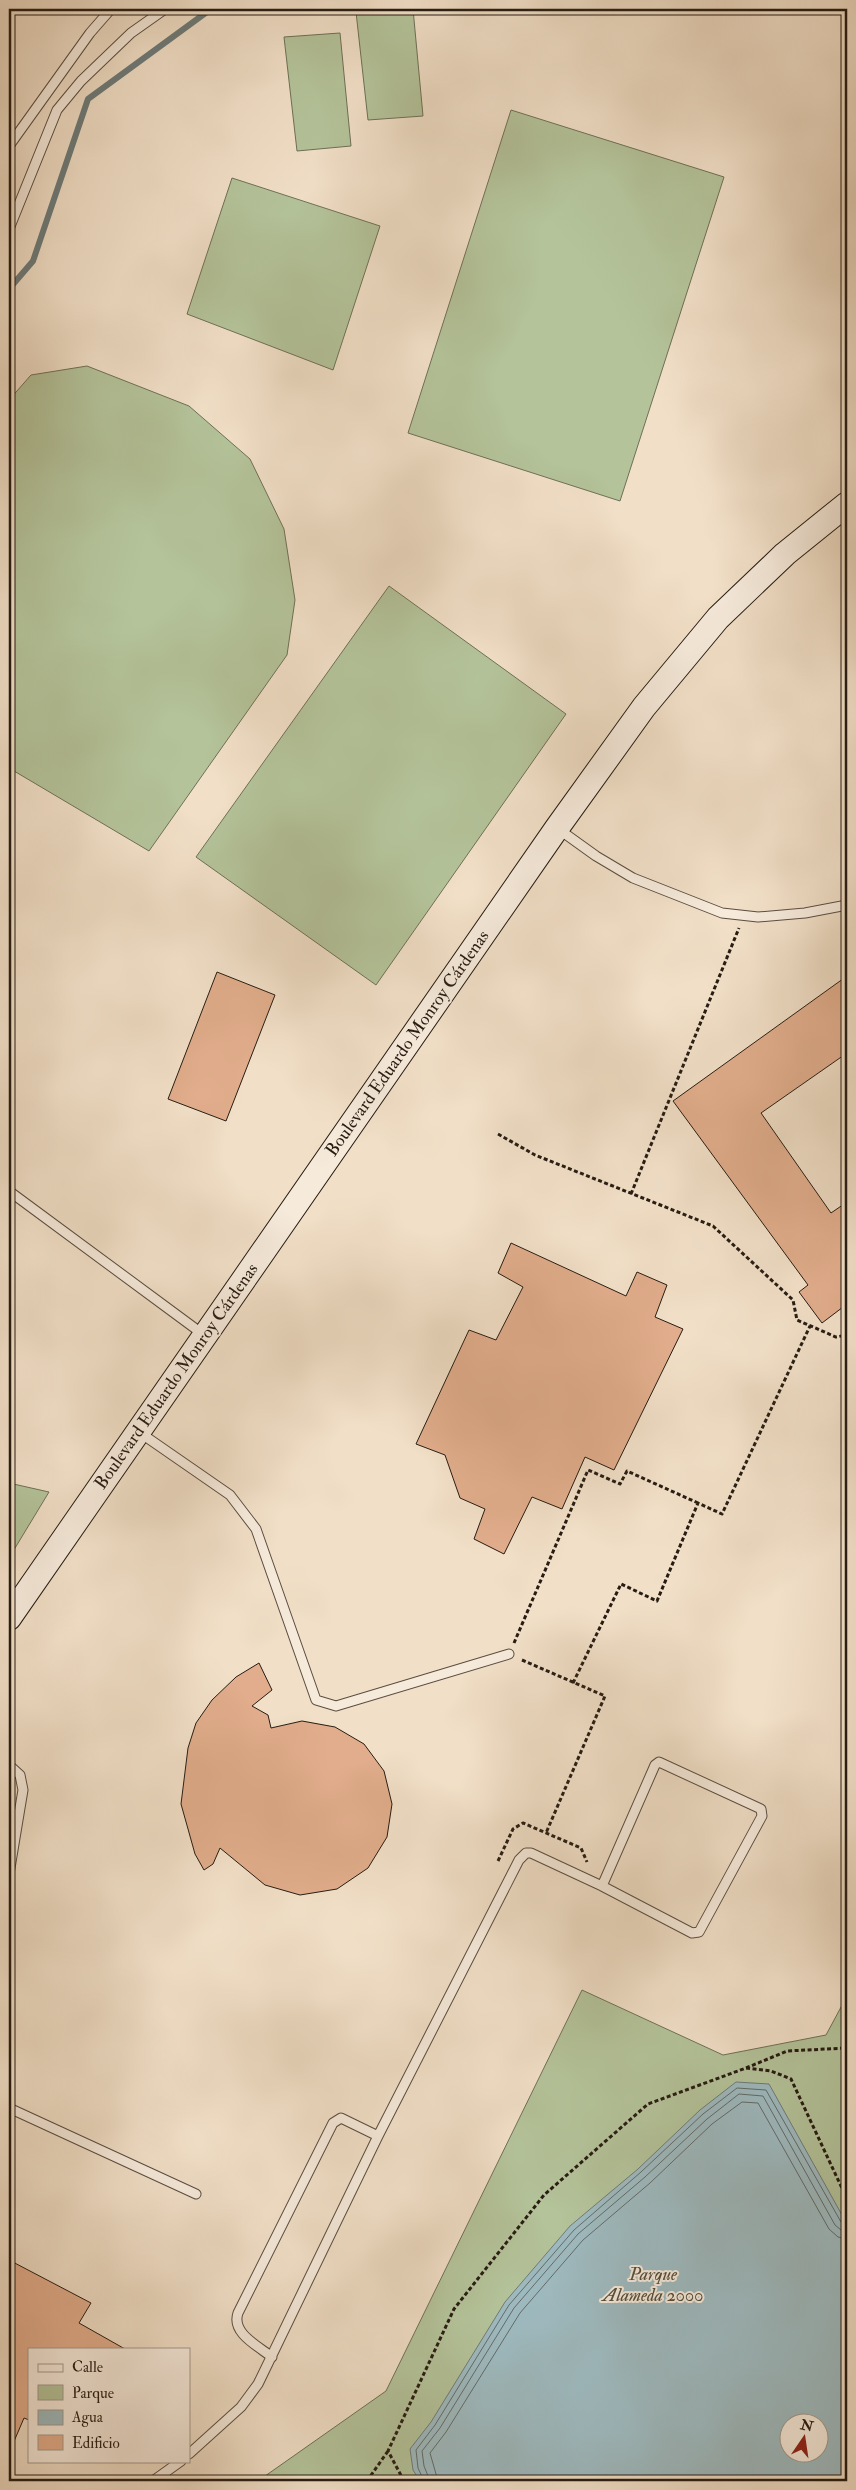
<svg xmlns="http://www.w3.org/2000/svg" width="856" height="2490" font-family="'IM FELL Double Pica',serif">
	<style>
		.green { fill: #b4c39a; stroke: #6e7056; fill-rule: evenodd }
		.water { fill: #9ebabf; stroke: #6e7b7a; fill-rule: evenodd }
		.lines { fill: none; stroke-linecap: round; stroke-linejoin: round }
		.shore { stroke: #626b69; stroke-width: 1 }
		.stream { stroke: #6e7b7a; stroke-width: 6 }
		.building { fill: #e1ad8c; stroke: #271c13 }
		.lane-casing { stroke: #5a4d40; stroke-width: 11 }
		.secondary-casing { stroke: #271c13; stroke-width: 26 }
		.path { stroke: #271c13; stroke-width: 3; stroke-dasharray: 4 2.5; stroke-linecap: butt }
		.lane { stroke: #f6eadb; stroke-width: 9 }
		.secondary { stroke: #f6eadb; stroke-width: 24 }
		.labels { text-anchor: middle; stroke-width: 4; stroke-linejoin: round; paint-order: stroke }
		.street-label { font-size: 18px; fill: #271c13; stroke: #f6eadb }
		.park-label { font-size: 18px; font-style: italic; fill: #514e3c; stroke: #f6eadb }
	</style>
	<rect width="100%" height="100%" fill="#f1dfc7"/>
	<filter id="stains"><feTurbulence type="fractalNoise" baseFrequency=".004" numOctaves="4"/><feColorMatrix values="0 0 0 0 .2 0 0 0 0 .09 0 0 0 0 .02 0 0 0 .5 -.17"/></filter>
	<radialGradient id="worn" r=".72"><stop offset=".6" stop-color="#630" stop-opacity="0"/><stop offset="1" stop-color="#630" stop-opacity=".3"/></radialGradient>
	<path class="green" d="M 393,9 L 413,9 L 423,116 L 368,120 L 356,12 Z
		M 340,33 L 351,146 L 297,151 L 284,37 Z
		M 511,110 L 724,177 L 620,501 L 408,433 Z
		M 232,178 L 380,226 L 333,370 L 187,314 Z
		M 87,366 L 189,406 L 250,459 L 284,529 L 295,600 L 287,655 L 149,851 L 9,768 L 9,400 L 31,375 Z
		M 389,586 L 566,714 L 376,985 L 196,857 Z
		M 9,1483 L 49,1492 L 9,1558 Z
		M 582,1990 L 723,2055 L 826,2035 L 847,1996 L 847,2481 L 258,2481 L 386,2391 ZM 788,2422 L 818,2422 L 818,2452 L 788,2452 Z"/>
	<path class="water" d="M 736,2082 L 769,2084 L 847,2224 L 847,2481 L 420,2481 L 413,2470 L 410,2449 L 431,2422 L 505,2302 L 570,2226 L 638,2169 L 700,2110 ZM 788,2422 L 818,2422 L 818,2452 L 788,2452 Z"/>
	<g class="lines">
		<path class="shore" d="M 424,2481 L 418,2468 L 416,2450 L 435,2425 L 509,2305 L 574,2230 L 641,2172 L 703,2114 L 737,2088 L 766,2090 L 841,2222 L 847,2225
			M 430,2481 L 424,2466 L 422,2451 L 440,2428 L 514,2308 L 578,2234 L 645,2177 L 707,2119 L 739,2094 L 763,2096 L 835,2225 L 841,2230 L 847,2231
			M 438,2481 L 430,2453 L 446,2432 L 520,2313 L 583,2240 L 650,2183 L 712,2124 L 742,2102 L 758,2103 L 829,2229 L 838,2237 L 847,2239"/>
		<path class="stream" d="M 9,289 L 33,261 L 88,99 L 211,9"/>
	</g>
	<path class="building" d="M 217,972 L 275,995 L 226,1121 L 168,1099 Z
		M 847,976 L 847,1053 L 761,1113 L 831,1213 L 847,1202 L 847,1304 L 822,1323 L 799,1292 L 808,1285 L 673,1101 Z
		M 511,1243 L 626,1296 L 637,1272 L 667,1285 L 655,1317 L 683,1329 L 614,1470 L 585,1457 L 562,1509 L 532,1497 L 504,1554 L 474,1539 L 485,1509 L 460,1498 L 445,1455 L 416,1444 L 469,1330 L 496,1340 L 523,1287 L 498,1273 Z
		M 259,1663 L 272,1690 L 252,1706 L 268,1715 L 271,1728 L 302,1721 L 335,1727 L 364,1744 L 384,1771 L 392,1804 L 387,1837 L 368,1868 L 337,1889 L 300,1895 L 265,1885 L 220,1848 L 213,1864 L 204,1870 L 195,1854 L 181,1804 L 188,1748 L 196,1723 L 212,1700 L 236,1677 Z
		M 9,2260 L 91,2303 L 79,2323 L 125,2349 L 29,2349 L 29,2420 L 24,2418 L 9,2453 Z"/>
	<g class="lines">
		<g class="lane-casing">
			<path id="lane" d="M 9,146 L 90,33 L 111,9
				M 9,229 L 57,110 L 81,81 L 131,33 L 165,9
				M 557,828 L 596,856 L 633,878 L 722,913 L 758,917 L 805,913 L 847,905
				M 9,1191 L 204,1335
				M 139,1432 L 230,1495 L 256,1529 L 316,1700 L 336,1706 L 509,1654
				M 659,1762 L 761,1809 L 762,1816 L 699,1932 L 692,1933 L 602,1886 L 655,1765 Z
				M 9,1765 L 20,1775 L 23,1790 L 9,1874
				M 9,2108 L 196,2194
				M 272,2357 C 258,2346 231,2333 238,2313 L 333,2123 L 341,2118 L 378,2136
				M 189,2454 L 241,2407 L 258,2384 L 378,2136 L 519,1860 L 526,1853 L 531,1853 L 602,1886
				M 153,2481 L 181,2461"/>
		</g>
		<g class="secondary-casing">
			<path id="secondary" d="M 9,1618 L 557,828 L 644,707 L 718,618 L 785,554 L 847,504"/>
		</g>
		<path class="path" d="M 498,1134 L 535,1155 L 713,1226 L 793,1300 L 797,1320 L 836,1337 L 847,1335
			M 631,1194 L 739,928
			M 514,1643 L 588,1470 L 620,1484 L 627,1471 L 698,1503
			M 522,1660 L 605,1696 L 546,1833
			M 573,1683 L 621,1584 L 657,1601 L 698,1503 L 722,1514 L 810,1326
			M 498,1861 L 513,1829 L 523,1823 L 581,1848 L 587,1862
			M 746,2068 L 787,2051 L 847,2048
			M 367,2481 L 388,2451
			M 404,2481 L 388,2451 L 454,2309 L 544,2195 L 648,2104 L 746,2068 L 771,2071 L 791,2079 L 847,2199"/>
		<use href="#lane" class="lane"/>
		<use href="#secondary" class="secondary"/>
	</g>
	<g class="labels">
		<g class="street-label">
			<text transform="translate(407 1043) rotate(-55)" y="6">Boulevard Eduardo Monroy Cárdenas</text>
			<text transform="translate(176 1376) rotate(-55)" y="6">Boulevard Eduardo Monroy Cárdenas</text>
		</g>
		<g class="park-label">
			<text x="653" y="2280">Parque<tspan x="653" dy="21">Alameda 2000</tspan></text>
		</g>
	</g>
	<rect width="856" height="2490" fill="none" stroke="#f1dfc7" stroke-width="30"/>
	<rect x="10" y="10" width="836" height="2470" fill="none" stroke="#271c13" stroke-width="2.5"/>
	<rect x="15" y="15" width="826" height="2460" fill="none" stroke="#271c13"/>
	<rect x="28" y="2348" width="162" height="115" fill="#f6eadb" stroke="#a3988b"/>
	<rect x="38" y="2364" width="25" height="8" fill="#f6eadb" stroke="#a3988b"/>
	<text x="72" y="2372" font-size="15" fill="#271c13">Calle</text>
	<rect x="38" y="2385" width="25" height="15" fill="#b4c39a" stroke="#a3988b"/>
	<text x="72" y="2398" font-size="15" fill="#271c13">Parque</text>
	<rect x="38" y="2410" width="25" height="15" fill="#9ebabf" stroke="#a3988b"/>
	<text x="72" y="2422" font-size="15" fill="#271c13">Agua</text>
	<rect x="38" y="2435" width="25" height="15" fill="#e1ad8c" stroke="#a3988b"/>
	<text x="72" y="2448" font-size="15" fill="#271c13">Edificio</text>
	<g transform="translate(804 2438) rotate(13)"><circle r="24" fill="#f6eadb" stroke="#a3988b"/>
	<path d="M0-4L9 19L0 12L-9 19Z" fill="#8f2418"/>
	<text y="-8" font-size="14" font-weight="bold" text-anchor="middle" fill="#271c13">N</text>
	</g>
	<rect width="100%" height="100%" filter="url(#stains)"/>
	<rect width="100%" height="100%" fill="url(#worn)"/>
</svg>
